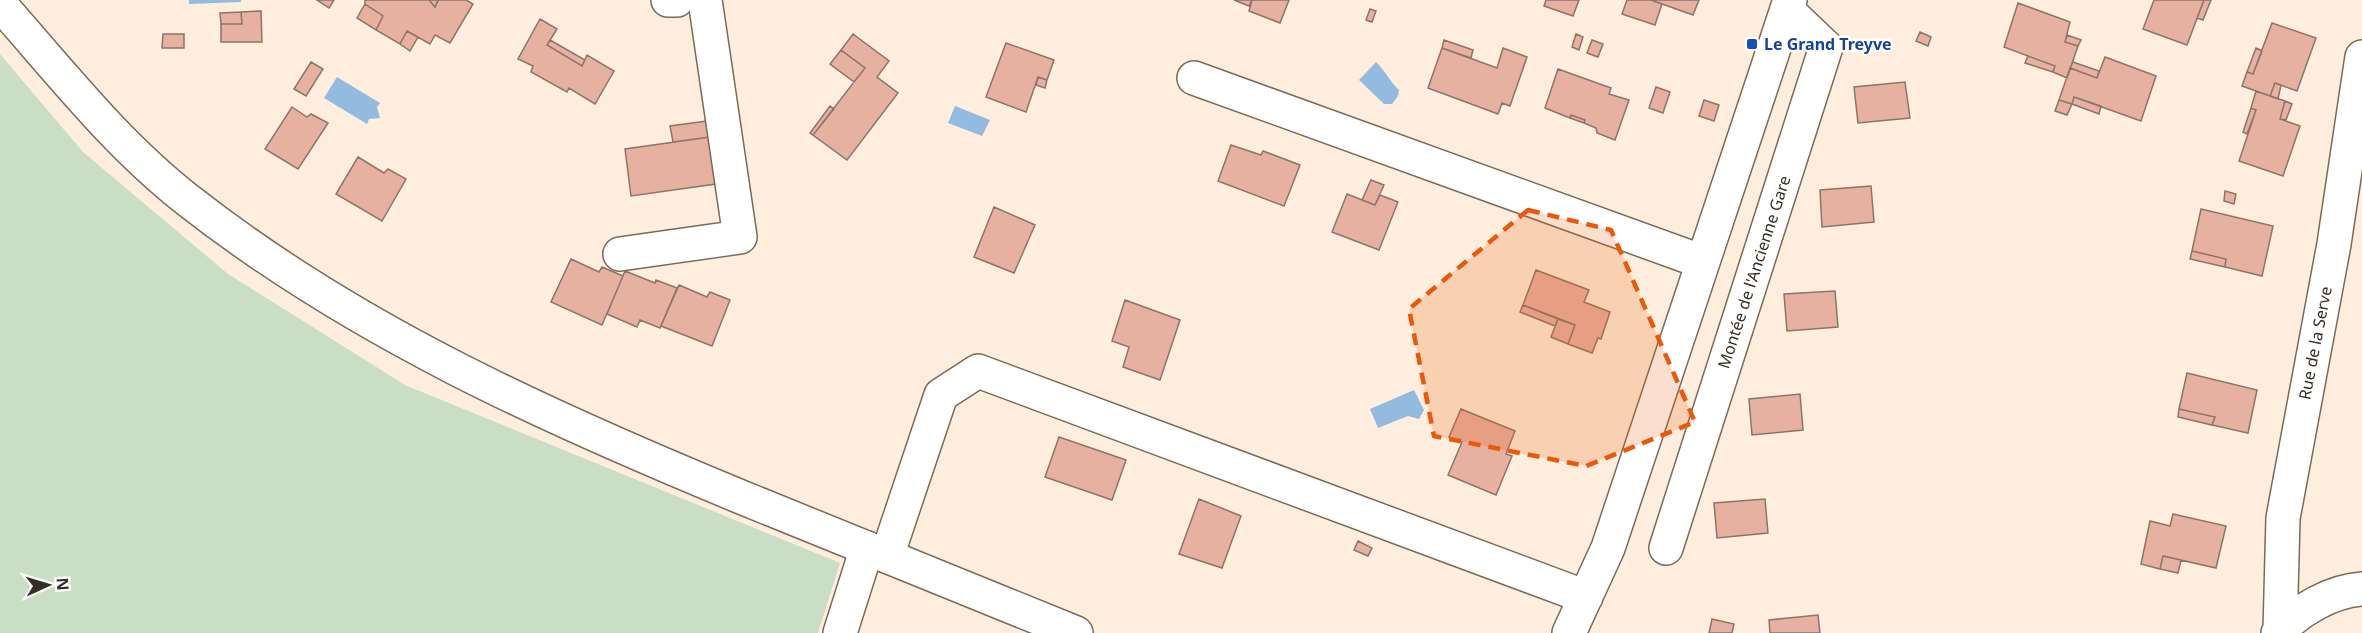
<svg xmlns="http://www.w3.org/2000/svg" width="2362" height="633" font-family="'Noto Sans',sans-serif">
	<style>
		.green { fill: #c9dec4 }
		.water { fill: #93badf }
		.building { fill: #e7b1a1; stroke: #8f736b; stroke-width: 1.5 }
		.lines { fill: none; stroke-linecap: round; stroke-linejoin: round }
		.minor-casing { stroke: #7c6a57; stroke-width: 36 }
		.major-casing { stroke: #7c6a57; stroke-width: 36 }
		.minor { stroke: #fff; stroke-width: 33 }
		.major { stroke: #fff; stroke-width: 33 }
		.marked { fill: #e8590c; fill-opacity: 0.2; stroke: #e8590c; stroke-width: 4.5; stroke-dasharray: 12 8; stroke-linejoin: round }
		.transit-dot { fill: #1a4fb4; stroke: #fff; stroke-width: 2 }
		.labels { text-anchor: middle; stroke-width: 5; stroke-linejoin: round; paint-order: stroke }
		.transit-label { font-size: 16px; font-weight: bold; fill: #164399; stroke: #fff; text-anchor: start }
		.street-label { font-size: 16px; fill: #342d24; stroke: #fff }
	</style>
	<rect width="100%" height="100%" fill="#fed"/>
	<path class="green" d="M 0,54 L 83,152 L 228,274 L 405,385 L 840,563 L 818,633 L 0,633 Z"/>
	<path class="water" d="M 189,0 L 241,0 L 241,2 L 189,4 Z
		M 1376,62 C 1386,71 1389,81 1399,90 L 1398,96 L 1392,104 L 1384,104 L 1359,80 Z
		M 337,77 L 380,103 L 377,107 L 380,118 L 369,119 L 367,124 L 324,98 Z
		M 955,106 L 990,120 L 982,136 L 948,123 Z
		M 1414,390 L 1424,410 L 1419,419 L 1408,416 L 1378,428 L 1370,409 Z"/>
	<path class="building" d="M 317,0 L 334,0 L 329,8 Z
		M 365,0 L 429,0 L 435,7 L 438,0 L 466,0 L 473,4 L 450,43 L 435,35 L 430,44 L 407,31 L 400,44 L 376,30 L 383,16 L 365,4 Z
		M 429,0 L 437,0 L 438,1 L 435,7 Z
		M 1234,0 L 1252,0 L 1249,6 Z
		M 1252,0 L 1289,0 L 1280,23 L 1249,11 Z
		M 1546,0 L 1579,0 L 1573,16 L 1544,6 Z
		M 1627,0 L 1651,0 L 1662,4 L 1655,25 L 1622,14 Z
		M 1651,0 L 1699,0 L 1693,15 Z
		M 2154,0 L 2204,0 L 2187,45 L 2143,29 Z
		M 2204,0 L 2211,0 L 2203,20 L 2197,18 Z
		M 2018,3 L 2070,22 L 2065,42 L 2078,46 L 2067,78 L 2053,72 L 2055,66 L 2004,47 Z
		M 365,4 L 383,16 L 376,30 L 357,18 Z
		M 1370,9 L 1376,11 L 1372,22 L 1366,20 Z
		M 261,11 L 262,42 L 221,42 L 221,24 L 242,24 L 241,12 Z
		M 241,12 L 242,24 L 221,24 L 220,13 Z
		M 540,19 L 557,29 L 547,45 L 582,66 L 587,55 L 614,71 L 595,104 L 569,88 L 567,92 L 531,72 L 533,66 L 518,59 Z
		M 2272,23 L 2316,38 L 2297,91 L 2275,83 L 2270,96 L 2242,86 L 2247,72 L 2253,74 Z
		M 407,31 L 418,37 L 410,51 L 400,44 Z
		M 1920,32 L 1931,37 L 1928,46 L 1916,41 Z
		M 163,34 L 184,34 L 184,48 L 162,48 Z
		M 853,34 L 889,61 L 877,77 L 898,93 L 847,160 L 813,135 L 865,68 L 841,50 Z
		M 1576,34 L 1583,37 L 1579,50 L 1572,47 Z
		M 2067,35 L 2081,40 L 2078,46 L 2065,42 Z
		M 550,40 L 585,60 L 582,66 L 547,45 Z
		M 1444,40 L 1473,50 L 1471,58 L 1442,48 Z
		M 1592,40 L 1603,44 L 1598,57 L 1587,53 Z
		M 1006,43 L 1054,60 L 1047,80 L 1038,77 L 1026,112 L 986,97 Z
		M 1442,48 L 1497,68 L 1503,48 L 1527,57 L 1510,106 L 1502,103 L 1498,114 L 1428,88 Z
		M 2256,48 L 2262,51 L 2253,74 L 2247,72 Z
		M 841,50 L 865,68 L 854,82 L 830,64 Z
		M 2028,56 L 2055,66 L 2053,72 L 2025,63 Z
		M 2105,57 L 2156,76 L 2141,121 L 2074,97 L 2072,104 L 2059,100 L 2070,68 L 2097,78 Z
		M 311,62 L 323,69 L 306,96 L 294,89 Z
		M 2073,62 L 2099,71 L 2097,78 L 2070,68 Z
		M 1558,69 L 1611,88 L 1609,94 L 1629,100 L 1615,140 L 1597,133 L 1596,128 L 1584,123 L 1585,120 L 1571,115 L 1570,118 L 1545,108 Z
		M 1038,77 L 1047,80 L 1045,88 L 1036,85 Z
		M 1905,82 L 1910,118 L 1858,123 L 1854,87 Z
		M 2275,83 L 2281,85 L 2278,99 L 2270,96 Z
		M 1656,87 L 1670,92 L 1663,113 L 1649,108 Z
		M 2256,91 L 2285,101 L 2280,119 L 2300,126 L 2283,176 L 2239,161 L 2256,110 L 2251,108 Z
		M 2074,97 L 2101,106 L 2099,114 L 2072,104 Z
		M 1704,100 L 1719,105 L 1714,121 L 1699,116 Z
		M 2059,100 L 2072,104 L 2067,115 L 2055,111 Z
		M 2285,101 L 2292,104 L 2286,120 L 2280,119 Z
		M 830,106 L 834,109 L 813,135 L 810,133 Z
		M 292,107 L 307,117 L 311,114 L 328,123 L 298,169 L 265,149 Z
		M 2251,108 L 2256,110 L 2247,134 L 2243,132 Z
		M 1571,115 L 1585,120 L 1584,123 L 1570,118 Z
		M 714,120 L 717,136 L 673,142 L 670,126 Z
		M 717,136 L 723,183 L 631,196 L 625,149 Z
		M 1231,145 L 1261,155 L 1263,151 L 1300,165 L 1284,206 L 1218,181 Z
		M 358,157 L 384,173 L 388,169 L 406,179 L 382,221 L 336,194 Z
		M 1371,180 L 1384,185 L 1375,205 L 1362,200 Z
		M 1871,186 L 1874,222 L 1822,227 L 1820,190 Z
		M 2225,191 L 2236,194 L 2234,204 L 2224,201 Z
		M 1347,194 L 1375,205 L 1380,195 L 1398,202 L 1379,250 L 1332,232 Z
		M 994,207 L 1035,225 L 1014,273 L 974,257 Z
		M 2201,209 L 2273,226 L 2262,276 L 2225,267 L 2226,259 L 2192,251 Z
		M 2192,251 L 2226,259 L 2225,267 L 2190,259 Z
		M 571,259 L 599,272 L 602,267 L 623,276 L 602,325 L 551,302 Z
		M 1536,270 L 1589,290 L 1584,302 L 1610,312 L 1601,339 L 1598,338 L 1592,353 L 1568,344 L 1575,325 L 1523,305 Z
		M 625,271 L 655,283 L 656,280 L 677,288 L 660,328 L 640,320 L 637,327 L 607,314 Z
		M 679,285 L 707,297 L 710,292 L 730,300 L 712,346 L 661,326 Z
		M 1835,291 L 1838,327 L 1787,331 L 1784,294 Z
		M 1125,300 L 1180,320 L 1160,380 L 1123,367 L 1129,347 L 1112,341 Z
		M 1523,305 L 1558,319 L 1555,326 L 1520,312 Z
		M 1558,319 L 1575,325 L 1568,344 L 1551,337 Z
		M 2187,373 L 2257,390 L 2248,433 L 2212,425 L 2215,417 L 2179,409 Z
		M 1800,394 L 1803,430 L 1752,435 L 1749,399 Z
		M 1461,409 L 1515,431 L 1506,454 L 1512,456 L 1496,495 L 1448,475 L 1462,442 L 1449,437 Z
		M 2179,409 L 2215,417 L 2212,425 L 2178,417 Z
		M 1059,437 L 1126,460 L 1112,500 L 1045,477 Z
		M 1199,499 L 1241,516 L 1222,568 L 1179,554 Z
		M 1765,499 L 1768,533 L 1717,538 L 1714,503 Z
		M 2173,514 L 2226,526 L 2216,568 L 2163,556 L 2160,569 L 2141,564 L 2150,521 L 2170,526 Z
		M 1358,541 L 1372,548 L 1368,556 L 1354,550 Z
		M 2163,556 L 2181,560 L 2178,573 L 2160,569 Z
		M 1818,615 L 1820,633 L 1770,633 L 1769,620 Z
		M 1712,619 L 1734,624 L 1732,633 L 1709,633 Z"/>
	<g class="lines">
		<g class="minor-casing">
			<path id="minor" d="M 668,0 L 677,0
				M 1194,78 L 1703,262
				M 620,254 L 740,237 L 705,0
				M 1666,548 L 1826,47 L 1787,10
				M 887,556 L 941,395 L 978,371 L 1586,597
				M 2280,631 L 2283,518 L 2334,244 L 2362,57
				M 840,633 L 867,548
				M 1569,633 L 1608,548 L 1790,0
				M 2278,633 C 2298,610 2332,591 2362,589"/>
		</g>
		<g class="major-casing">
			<path id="major" d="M 0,4 C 60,72 117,145 189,201 C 355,331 547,417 741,497 C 853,542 965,587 1076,633"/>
		</g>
		<use href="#minor" class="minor"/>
		<use href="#major" class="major"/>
	</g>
	<path class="marked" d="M 1528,210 L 1611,230 L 1695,422 L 1586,466 L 1434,436 L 1409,309 Z"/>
	<rect class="transit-dot" x="1746" y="38" width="12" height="12" rx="3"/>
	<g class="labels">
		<g class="transit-label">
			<text x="1764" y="50">Le Grand Treyve</text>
		</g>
		<g class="street-label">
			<text transform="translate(1754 272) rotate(-72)" y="6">Montée de l'Ancienne Gare</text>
			<text transform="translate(2315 343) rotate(-79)" y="6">Rue de la Serve</text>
		</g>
	</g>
	<g transform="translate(48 585) rotate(86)" stroke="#ffffff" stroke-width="4.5" paint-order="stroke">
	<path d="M0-4.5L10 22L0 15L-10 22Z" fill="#342d24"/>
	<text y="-9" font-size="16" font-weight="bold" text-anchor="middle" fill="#342d24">N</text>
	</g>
</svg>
